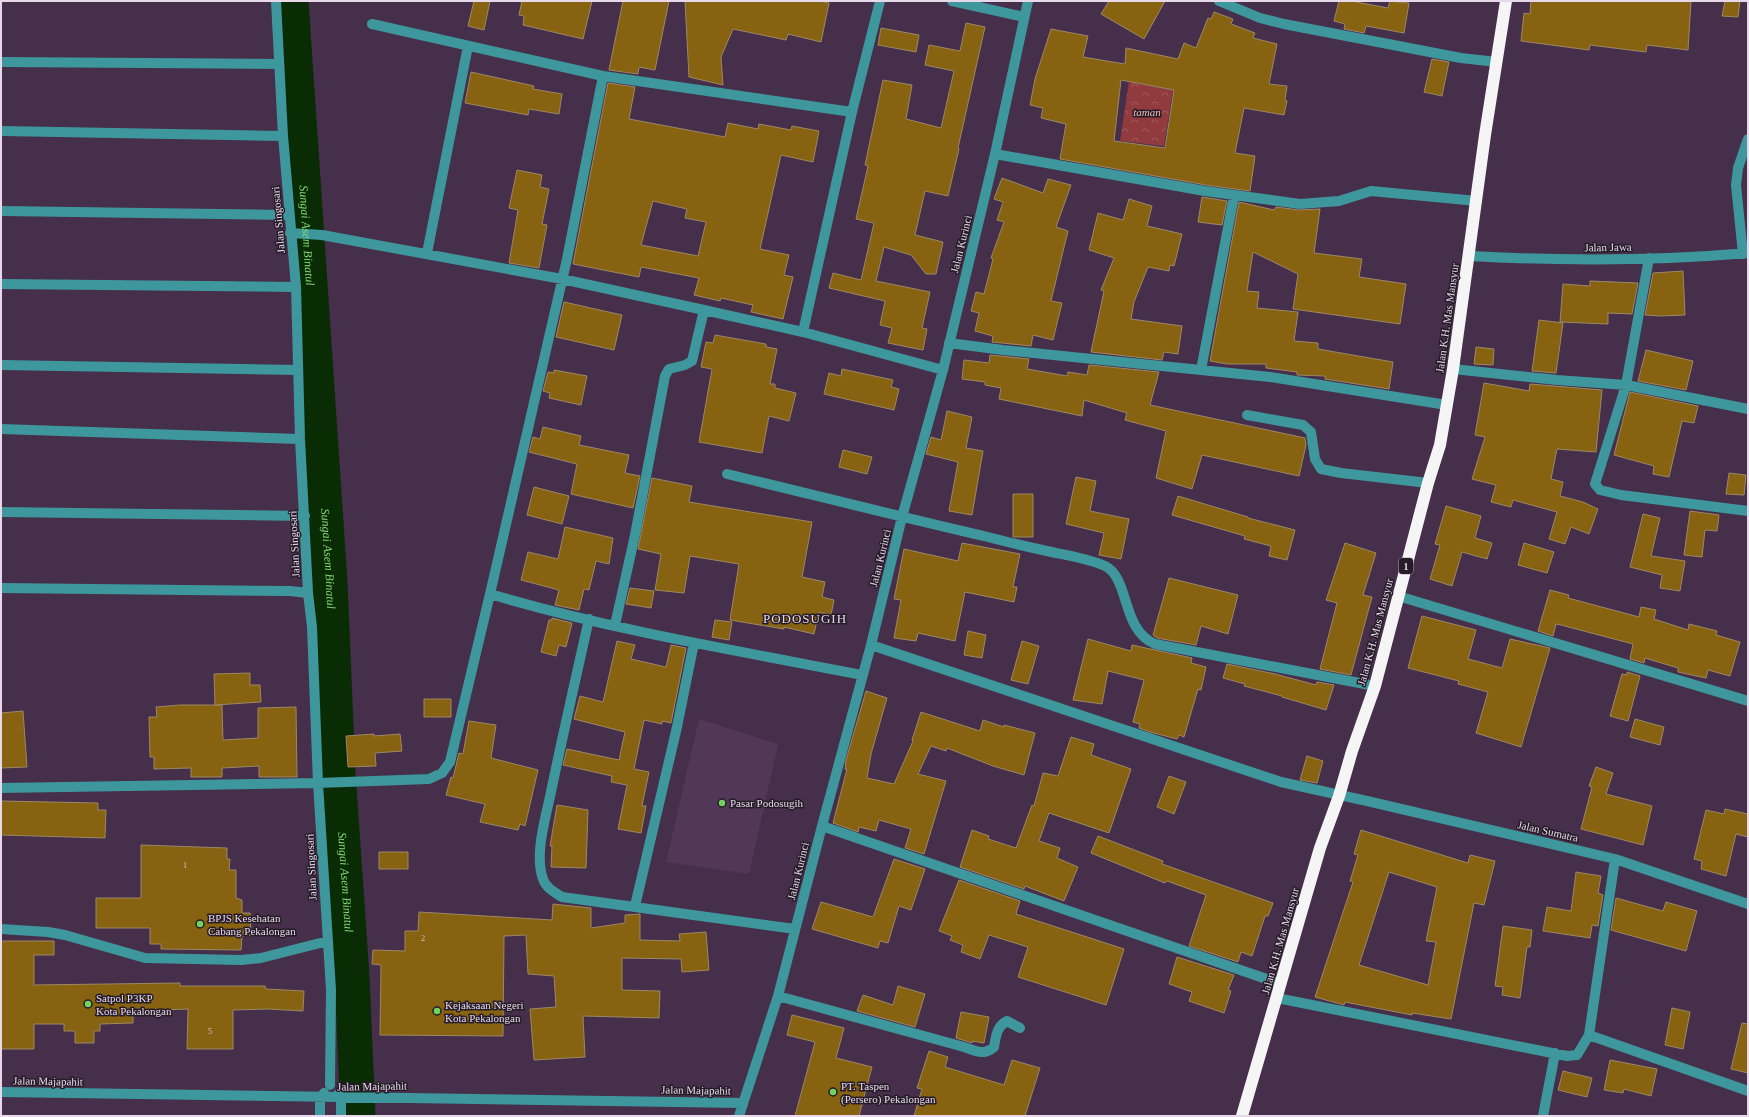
<svg xmlns="http://www.w3.org/2000/svg" width="1749" height="1117" font-family="'Times New Roman',serif">
	<style>
		.built { fill: #533758 }
		.forest { fill: url(#forest-crowns) }
		.lines { fill: none; stroke-linecap: round; stroke-linejoin: round }
		.river { stroke: #0a2c05; stroke-width: 35 }
		.building { fill: #876211; stroke: #9c8866; fill-rule: evenodd }
		.minor { stroke: #3e979d; stroke-width: 10 }
		.highway { stroke: #f5f5f5; stroke-width: 12 }
		.poi-dot { fill: #70d35f; stroke: #261c28; stroke-width: 1.5 }
		.labels { text-anchor: middle; stroke-width: 3; stroke-linejoin: round; paint-order: stroke }
		.number-label { font-size: 9px; fill: #cfbbb4 }
		.shield { fill: #261c28; stroke: #ada0b0; stroke-width: 1 }
		.shield-label { font-size: 10px; font-weight: bold; fill: #e7d9ea }
		.park-label { font-size: 11px; font-style: italic; fill: #f4bebc; stroke: #261c28 }
		.street-label { font-size: 11px; fill: #e7d9ea; stroke: #261c28 }
		.poi-label { font-size: 11px; fill: #e7d9ea; stroke: #261c28; text-anchor: start }
		.water-label { font-size: 12px; font-style: italic; fill: #82d774; stroke: #261c28 }
		.quarter-label { font-size: 13px; letter-spacing: 1px; fill: #e7d9ea; stroke: #261c28 }
	</style>
	<defs>
		<pattern id="forest-crowns" width="20" height="18" patternUnits="userSpaceOnUse"><rect width="20" height="18" fill="#923b3e"/><path d="M2 6a3 3 0 1 1 6 0M12 15a3 3 0 1 1 6 0" fill="none" stroke="#a1575a"/></pattern>
	</defs>
	<rect width="100%" height="100%" fill="#462f4a"/>
	<path class="built" d="M 699,719 L 778,744 L 749,874 L 666,862 Z"/>
	<path class="forest" d="M 1129,82 L 1173,90 L 1164,146 L 1120,141 Z"/>
	<g class="lines">
		<path class="river" id="s1" d="M 291,1 L 330,582 L 338,773 L 352,976 L 358,1116"/>
	</g>
	<path class="building" d="M 474,1 L 490,1 L 484,30 L 468,26 Z
		M 522,1 L 592,1 L 583,39 L 523,25 L 524,16 L 519,15 Z
		M 623,1 L 669,1 L 655,70 L 639,67 L 638,74 L 609,70 Z
		M 685,1 L 820,1 L 829,3 L 821,42 L 788,34 L 786,40 L 733,29 L 721,57 L 723,85 L 689,77 Z
		M 1109,1 L 1165,1 L 1144,39 L 1101,14 Z
		M 1339,1 L 1351,1 L 1388,8 L 1390,1 L 1409,3 L 1404,33 L 1366,26 L 1364,33 L 1344,29 L 1345,24 L 1334,21 Z
		M 1531,1 L 1691,1 L 1688,50 L 1647,45 L 1646,52 L 1590,45 L 1589,50 L 1521,41 L 1524,13 L 1530,14 Z
		M 1725,1 L 1740,1 L 1738,17 L 1722,16 Z
		M 1214,12 L 1233,19 L 1231,24 L 1255,33 L 1253,38 L 1277,44 L 1269,84 L 1287,86 L 1285,100 L 1287,101 L 1284,115 L 1244,108 L 1235,153 L 1255,156 L 1250,191 L 1206,185 L 1060,159 L 1066,124 L 1041,118 L 1043,108 L 1030,105 L 1035,79 L 1051,29 L 1088,36 L 1083,57 L 1125,64 L 1126,48 L 1178,59 L 1184,43 L 1196,48 L 1208,18 L 1211,19 ZM 1121,80 L 1174,90 L 1165,148 L 1114,141 Z
		M 966,23 L 985,27 L 958,148 L 959,149 L 948,196 L 925,191 L 915,235 L 943,242 L 936,274 L 926,274 L 911,255 L 884,247 L 876,281 L 930,292 L 922,328 L 927,329 L 923,350 L 888,343 L 892,328 L 880,325 L 885,301 L 829,288 L 833,273 L 861,280 L 874,223 L 856,219 L 868,166 L 865,165 L 883,80 L 912,85 L 906,119 L 941,128 L 954,71 L 925,65 L 929,45 L 960,51 Z
		M 881,28 L 919,35 L 916,52 L 878,45 Z
		M 1432,59 L 1449,62 L 1442,96 L 1424,92 Z
		M 471,72 L 534,86 L 533,89 L 562,94 L 559,114 L 529,109 L 528,115 L 465,103 Z
		M 608,83 L 635,87 L 629,119 L 725,137 L 728,123 L 758,129 L 759,124 L 791,130 L 792,126 L 819,131 L 813,162 L 781,155 L 760,249 L 789,255 L 784,275 L 793,277 L 783,319 L 751,312 L 753,305 L 721,298 L 720,301 L 694,295 L 699,278 L 641,267 L 639,277 L 573,264 ZM 653,201 L 687,209 L 685,218 L 706,222 L 698,256 L 641,245 Z
		M 517,170 L 542,175 L 540,187 L 549,189 L 542,224 L 547,225 L 539,268 L 509,263 L 518,210 L 509,208 Z
		M 1002,178 L 1043,193 L 1048,179 L 1071,185 L 1056,227 L 1068,231 L 1051,301 L 1062,303 L 1053,340 L 1033,335 L 1031,346 L 992,342 L 993,336 L 975,331 L 979,313 L 971,311 L 976,292 L 984,294 L 993,259 L 991,258 L 1004,222 L 997,220 L 1003,202 L 994,199 Z
		M 1202,197 L 1227,201 L 1222,225 L 1198,222 Z
		M 1129,199 L 1152,206 L 1147,226 L 1182,234 L 1174,266 L 1170,265 L 1169,271 L 1148,267 L 1134,302 L 1131,319 L 1182,326 L 1178,354 L 1164,352 L 1162,360 L 1091,352 L 1104,291 L 1101,290 L 1114,258 L 1089,250 L 1098,213 L 1123,220 Z
		M 1239,202 L 1274,210 L 1276,207 L 1299,210 L 1320,209 L 1314,253 L 1362,259 L 1359,277 L 1406,284 L 1400,324 L 1293,309 L 1298,274 L 1253,252 L 1247,291 L 1259,292 L 1257,308 L 1298,312 L 1294,341 L 1318,343 L 1318,349 L 1393,362 L 1389,389 L 1325,379 L 1325,376 L 1297,375 L 1297,372 L 1266,368 L 1266,364 L 1227,364 L 1210,361 Z
		M 1683,271 L 1685,315 L 1660,316 L 1645,315 L 1653,273 Z
		M 1590,281 L 1638,283 L 1632,314 L 1608,313 L 1608,324 L 1560,322 L 1563,284 L 1590,286 Z
		M 564,302 L 622,315 L 614,350 L 556,337 Z
		M 1539,320 L 1563,323 L 1556,373 L 1532,371 Z
		M 715,335 L 766,344 L 766,347 L 777,349 L 770,384 L 775,384 L 775,388 L 796,393 L 789,421 L 769,416 L 762,453 L 699,442 L 712,369 L 701,367 L 706,342 L 713,343 Z
		M 1476,347 L 1494,349 L 1493,365 L 1474,364 Z
		M 1646,350 L 1693,361 L 1686,390 L 1638,381 Z
		M 990,355 L 1029,359 L 1027,369 L 1067,376 L 1068,372 L 1087,375 L 1089,365 L 1159,372 L 1150,405 L 1305,438 L 1306,445 L 1299,476 L 1202,455 L 1192,489 L 1156,478 L 1166,431 L 1125,420 L 1127,413 L 1084,400 L 1082,416 L 999,399 L 1001,388 L 985,385 L 985,382 L 962,379 L 964,360 L 989,363 Z
		M 842,369 L 893,380 L 891,387 L 899,389 L 894,410 L 824,394 L 829,373 L 841,376 Z
		M 554,370 L 587,376 L 581,405 L 549,398 L 550,393 L 543,391 L 548,372 L 554,373 Z
		M 1484,383 L 1529,391 L 1530,384 L 1602,390 L 1596,452 L 1557,449 L 1551,479 L 1563,482 L 1560,496 L 1583,502 L 1598,509 L 1589,534 L 1571,527 L 1565,544 L 1549,539 L 1557,512 L 1513,500 L 1511,507 L 1491,502 L 1496,485 L 1472,479 L 1485,437 L 1475,435 Z
		M 1630,392 L 1698,406 L 1694,423 L 1682,421 L 1669,477 L 1653,474 L 1654,466 L 1614,455 Z
		M 947,411 L 972,417 L 966,448 L 983,451 L 972,515 L 949,511 L 958,462 L 926,454 L 931,437 L 941,440 Z
		M 543,427 L 581,436 L 579,445 L 629,455 L 625,473 L 640,476 L 633,508 L 571,494 L 577,464 L 529,452 L 533,437 L 540,439 Z
		M 843,450 L 872,457 L 867,474 L 839,467 Z
		M 1729,473 L 1746,475 L 1744,495 L 1726,494 Z
		M 1076,477 L 1096,481 L 1090,511 L 1129,519 L 1121,559 L 1099,555 L 1104,533 L 1066,524 Z
		M 652,478 L 692,486 L 689,502 L 812,522 L 802,577 L 825,582 L 822,597 L 834,600 L 831,615 L 819,612 L 814,634 L 784,627 L 784,629 L 730,620 L 739,564 L 690,556 L 684,593 L 655,590 L 661,554 L 638,549 Z
		M 534,487 L 569,496 L 562,524 L 527,515 Z
		M 1013,494 L 1033,494 L 1033,537 L 1013,537 Z
		M 1178,496 L 1248,517 L 1248,518 L 1295,530 L 1287,560 L 1269,556 L 1271,546 L 1244,539 L 1245,536 L 1172,515 Z
		M 1446,506 L 1481,516 L 1475,538 L 1492,543 L 1487,559 L 1462,552 L 1452,586 L 1430,579 L 1440,545 L 1435,544 Z
		M 1690,511 L 1719,515 L 1717,531 L 1705,530 L 1702,557 L 1684,555 Z
		M 1643,514 L 1660,518 L 1651,556 L 1685,561 L 1680,591 L 1660,588 L 1662,575 L 1630,567 Z
		M 565,527 L 613,538 L 609,564 L 596,561 L 589,590 L 584,589 L 579,610 L 555,605 L 559,590 L 521,580 L 528,552 L 558,559 Z
		M 962,543 L 1020,554 L 1013,587 L 1017,587 L 1014,602 L 965,592 L 955,641 L 918,633 L 916,641 L 894,638 L 901,600 L 894,599 L 904,549 L 958,561 Z
		M 1345,543 L 1376,553 L 1363,595 L 1372,597 L 1351,675 L 1320,669 L 1337,603 L 1326,600 Z
		M 1524,543 L 1554,552 L 1547,573 L 1518,565 Z
		M 1169,578 L 1238,595 L 1228,634 L 1201,626 L 1196,645 L 1157,638 L 1153,635 Z
		M 630,588 L 654,591 L 651,608 L 626,604 Z
		M 1550,590 L 1569,595 L 1568,598 L 1639,617 L 1641,607 L 1656,610 L 1654,619 L 1688,630 L 1689,624 L 1717,631 L 1716,635 L 1740,642 L 1730,676 L 1708,670 L 1706,678 L 1678,672 L 1678,668 L 1645,658 L 1644,663 L 1630,659 L 1633,644 L 1561,625 L 1556,624 L 1553,636 L 1538,631 Z
		M 1422,616 L 1476,630 L 1468,659 L 1502,668 L 1510,639 L 1550,648 L 1521,747 L 1476,733 L 1488,692 L 1458,684 L 1459,681 L 1408,668 Z
		M 552,618 L 572,623 L 566,647 L 559,645 L 556,656 L 541,652 L 549,620 L 552,620 Z
		M 715,620 L 732,622 L 729,640 L 712,637 Z
		M 968,631 L 986,635 L 982,658 L 964,655 Z
		M 1088,639 L 1131,651 L 1132,645 L 1192,658 L 1191,663 L 1206,667 L 1201,690 L 1198,689 L 1184,737 L 1179,735 L 1177,739 L 1150,732 L 1139,728 L 1140,724 L 1133,722 L 1144,680 L 1108,671 L 1102,704 L 1073,700 Z
		M 617,641 L 635,645 L 631,659 L 666,667 L 671,645 L 686,648 L 671,723 L 662,721 L 662,724 L 644,720 L 634,769 L 649,772 L 642,806 L 646,806 L 641,833 L 618,829 L 627,785 L 611,782 L 612,776 L 563,765 L 567,749 L 619,760 L 625,732 L 574,719 L 580,696 L 603,702 Z
		M 1022,641 L 1039,646 L 1028,684 L 1011,680 Z
		M 1227,664 L 1275,674 L 1316,685 L 1317,682 L 1334,685 L 1326,710 L 1282,697 L 1282,696 L 1244,686 L 1245,684 L 1223,678 Z
		M 1627,672 L 1640,676 L 1628,721 L 1610,716 L 1622,674 L 1627,675 Z
		M 250,673 L 250,685 L 260,685 L 261,702 L 215,705 L 214,674 Z
		M 866,691 L 887,698 L 871,754 L 867,778 L 894,784 L 913,741 L 912,740 L 921,712 L 980,731 L 983,720 L 1004,727 L 1004,725 L 1035,733 L 1024,775 L 993,766 L 947,748 L 946,751 L 931,746 L 918,774 L 946,781 L 924,854 L 905,848 L 911,829 L 879,820 L 876,831 L 859,827 L 858,832 L 833,823 L 847,769 L 845,769 L 846,760 Z
		M 424,699 L 451,699 L 451,717 L 424,717 Z
		M 180,705 L 222,705 L 223,740 L 258,738 L 258,708 L 296,707 L 297,777 L 259,777 L 259,766 L 222,768 L 222,777 L 191,777 L 191,768 L 154,769 L 154,757 L 150,757 L 149,717 L 157,717 L 156,707 Z
		M 23,711 L 27,767 L 1,768 L 1,713 Z
		M 1635,719 L 1664,727 L 1660,745 L 1630,737 Z
		M 469,721 L 496,725 L 491,758 L 538,770 L 525,826 L 520,824 L 518,830 L 480,822 L 485,804 L 446,795 L 451,777 L 453,778 L 459,753 L 463,754 Z
		M 374,734 L 374,736 L 400,734 L 402,751 L 375,753 L 376,766 L 348,767 L 346,736 Z
		M 1071,737 L 1094,744 L 1091,755 L 1131,769 L 1109,833 L 1049,813 L 1039,841 L 1060,848 L 1057,858 L 1078,867 L 1064,901 L 1025,886 L 1024,889 L 960,867 L 972,830 L 989,836 L 988,839 L 1016,848 L 1032,805 L 1034,806 L 1043,773 L 1058,776 Z
		M 1307,756 L 1323,761 L 1317,783 L 1300,780 Z
		M 1596,767 L 1613,773 L 1606,794 L 1652,806 L 1643,845 L 1581,829 L 1592,787 L 1589,786 Z
		M 1169,776 L 1186,782 L 1174,814 L 1157,807 Z
		M 1,801 L 98,803 L 98,810 L 106,810 L 105,838 L 1,835 Z
		M 557,805 L 588,810 L 586,868 L 551,867 L 552,846 L 550,846 Z
		M 1725,809 L 1748,814 L 1748,837 L 1736,834 L 1726,876 L 1701,869 L 1702,861 L 1694,859 L 1706,810 L 1724,814 Z
		M 1361,830 L 1468,863 L 1470,855 L 1495,861 L 1484,905 L 1474,903 L 1451,1019 L 1412,1013 L 1412,1015 L 1345,1002 L 1344,1005 L 1315,997 L 1353,882 L 1350,881 L 1358,855 L 1354,854 ZM 1389,872 L 1437,887 L 1426,941 L 1436,942 L 1428,985 L 1359,965 Z
		M 1098,836 L 1163,861 L 1162,864 L 1273,903 L 1268,916 L 1265,916 L 1252,956 L 1241,952 L 1238,962 L 1189,946 L 1206,895 L 1167,881 L 1165,883 L 1091,853 Z
		M 141,845 L 227,848 L 227,859 L 230,859 L 229,870 L 236,870 L 236,898 L 242,900 L 242,913 L 250,913 L 251,935 L 242,936 L 241,950 L 161,949 L 161,944 L 150,944 L 150,928 L 96,928 L 96,898 L 141,898 Z
		M 379,852 L 408,852 L 408,869 L 379,869 Z
		M 894,859 L 925,869 L 911,910 L 899,906 L 888,943 L 880,941 L 878,948 L 812,929 L 821,902 L 873,917 Z
		M 1576,872 L 1601,876 L 1598,893 L 1603,895 L 1598,926 L 1592,925 L 1590,938 L 1543,931 L 1547,907 L 1571,911 Z
		M 959,880 L 1020,901 L 1016,914 L 1124,949 L 1106,1005 L 1018,977 L 1028,947 L 989,935 L 980,959 L 961,952 L 963,945 L 950,940 L 952,936 L 939,931 Z
		M 1616,898 L 1663,911 L 1666,902 L 1697,911 L 1686,951 L 1611,930 Z
		M 553,904 L 591,908 L 591,928 L 625,923 L 625,915 L 640,914 L 640,940 L 680,941 L 679,934 L 706,932 L 709,970 L 682,972 L 681,959 L 622,958 L 622,990 L 660,991 L 659,1018 L 583,1016 L 585,1057 L 534,1060 L 530,1009 L 556,1007 L 554,976 L 528,974 L 526,935 L 504,936 L 503,1036 L 380,1035 L 381,965 L 372,964 L 373,950 L 405,951 L 405,931 L 418,931 L 419,912 L 552,920 Z
		M 1503,926 L 1532,930 L 1530,947 L 1527,947 L 1520,998 L 1502,995 L 1503,987 L 1495,986 Z
		M 1,941 L 54,941 L 54,955 L 34,955 L 34,985 L 180,983 L 180,986 L 265,986 L 266,989 L 304,991 L 303,1011 L 268,1009 L 233,1010 L 233,1049 L 187,1049 L 188,1009 L 133,1011 L 133,1023 L 100,1024 L 100,1031 L 94,1031 L 94,1043 L 75,1043 L 75,1031 L 64,1031 L 64,1024 L 34,1024 L 34,1049 L 1,1049 Z
		M 1177,957 L 1234,975 L 1228,990 L 1231,991 L 1224,1013 L 1189,1001 L 1192,992 L 1169,984 Z
		M 898,986 L 925,994 L 915,1027 L 857,1011 L 863,995 L 893,1005 Z
		M 1672,1008 L 1690,1012 L 1683,1049 L 1665,1045 Z
		M 961,1012 L 989,1017 L 984,1043 L 972,1041 L 972,1043 L 956,1038 Z
		M 792,1015 L 844,1028 L 836,1058 L 872,1067 L 859,1116 L 795,1116 L 815,1042 L 787,1035 Z
		M 1742,1023 L 1748,1024 L 1748,1073 L 1731,1069 Z
		M 929,1051 L 948,1057 L 945,1067 L 1004,1085 L 1012,1060 L 1040,1068 L 1025,1116 L 914,1116 L 922,1089 L 917,1088 Z
		M 1610,1060 L 1657,1069 L 1651,1096 L 1624,1089 L 1623,1093 L 1604,1090 Z
		M 1563,1071 L 1592,1078 L 1587,1097 L 1558,1090 Z"/>
	<g class="lines">
		<path class="minor" d="M 276,1 L 283,136 L 296,287 L 300,439 L 308,593 L 312,627 L 318,783 L 331,990 L 330,1085
			M 952,1 L 1024,17
			M 1219,1 L 1260,18 L 1284,24 L 1461,58 L 1497,62
			M 372,24 L 603,76 L 852,112
			M 1,62 L 279,64
			M 1,131 L 283,136
			M 995,154 L 1205,191 L 1300,204 L 1339,201 L 1371,191 L 1477,201
			M 1,211 L 289,215
			M 290,233 L 322,235 L 562,279 L 704,310 L 803,332 L 943,370
			M 427,253 L 468,46
			M 1743,254 L 1736,185 L 1738,168 L 1748,139
			M 1470,256 C 1562,261 1656,261 1748,253
			M 1649,258 L 1626,385 L 1595,484 L 1600,490 L 1621,495 L 1748,511
			M 1,284 L 296,287
			M 803,332 L 852,112 L 880,1
			M 949,343 L 1003,350 L 1270,377 L 1447,405
			M 1,365 L 298,370
			M 1453,369 L 1557,380 L 1626,385 L 1748,409
			M 1201,370 L 1234,196
			M 1247,415 L 1303,425 L 1311,432 L 1315,459 L 1321,469 L 1341,473 L 1428,483
			M 1,429 L 300,439
			M 727,474 C 814,495 901,517 988,537 C 1010,543 1033,548 1056,553 C 1072,556 1089,559 1105,566 C 1130,578 1121,630 1155,644 L 1375,686
			M 1,512 L 305,516
			M 1,588 L 290,591 L 308,593
			M 490,594 L 567,259 L 603,76
			M 1398,596 L 1748,701
			M 589,619 C 576,677 563,734 551,792 C 546,817 534,854 543,879 C 546,888 554,892 562,897 L 795,929
			M 615,625 L 635,535 L 665,376 L 669,369 L 685,365 L 692,361 L 704,310
			M 871,645 L 1281,782 L 1367,801 L 1615,859 L 1748,904
			M 1,788 L 318,783 L 429,779 L 442,773 L 450,762 L 490,594 C 612,630 738,651 863,675
			M 822,826 L 1281,984
			M 635,906 L 677,727 L 694,643
			M 1,929 L 48,932 L 65,935 L 145,958 L 241,960 L 261,958 L 328,941
			M 778,996 L 964,1047 C 976,1051 984,1056 994,1047 C 996,1037 996,1027 1007,1021 L 1020,1028
			M 1277,998 L 1567,1056 L 1577,1055 L 1589,1035 L 1615,859
			M 1589,1035 L 1748,1091
			M 1,1092 L 743,1103
			M 338,1094 L 341,1098 L 341,1116
			M 320,1116 L 320,1098 L 324,1093
			M 739,1116 L 778,996 L 822,826 L 871,645 L 902,517 L 943,370 L 995,154 L 1028,1
			M 1543,1116 L 1555,1053"/>
		<path class="highway" d="M 1242,1116 L 1320,848 L 1339,796 L 1352,751 L 1375,686 L 1428,483 L 1440,445 L 1453,369 L 1485,135 L 1506,1"/>
	</g>
	<g class="poi-dot">
		<circle cx="722" cy="803" r="4"/>
		<circle cx="200" cy="924" r="4"/>
		<circle cx="88" cy="1004" r="4"/>
		<circle cx="437" cy="1011" r="4"/>
		<circle cx="833" cy="1092" r="4"/>
	</g>
	<g class="labels">
		<g class="number-label">
			<text x="185" y="868">1</text>
			<text x="423" y="941">2</text>
			<text x="210" y="1034">5</text>
		</g>
		<rect class="shield" x="1399" y="558" width="14" height="16" rx="3"/>
		<g class="shield-label">
			<text x="1406" y="570">1</text>
		</g>
		<g class="park-label">
			<text x="1147" y="116">taman</text>
		</g>
		<g class="street-label">
			<text transform="translate(278 220) rotate(-95)" y="4">Jalan Singosari</text>
			<text transform="translate(961 244) rotate(-76)" y="4">Jalan Kurinci</text>
			<text transform="translate(1608 247) rotate(-1)" y="4">Jalan Jawa</text>
			<text transform="translate(1447 318) rotate(-82)" y="4">Jalan K.H. Mas Mansyur</text>
			<text transform="translate(294 544) rotate(-93)" y="4">Jalan Singosari</text>
			<text transform="translate(880 558) rotate(-76)" y="4">Jalan Kurinci</text>
			<text transform="translate(1375 632) rotate(-75)" y="4">Jalan K.H. Mas Mansyur</text>
			<text transform="translate(1548 831) rotate(13)" y="4">Jalan Sumatra</text>
			<text transform="translate(311 867) rotate(-93)" y="4">Jalan Singosari</text>
			<text transform="translate(798 871) rotate(-76)" y="4">Jalan Kurinci</text>
			<text transform="translate(1280 941) rotate(-74)" y="4">Jalan K.H. Mas Mansyur</text>
			<text transform="translate(48 1081) rotate(1)" y="4">Jalan Majapahit</text>
			<text transform="translate(372 1086) rotate(-1)" y="4">Jalan Majapahit</text>
			<text transform="translate(696 1090) rotate(1)" y="4">Jalan Majapahit</text>
		</g>
		<g class="poi-label">
			<text x="730" y="807">Pasar Podosugih</text>
			<text x="208" y="922">BPJS Kesehatan<tspan x="208" dy="13">Cabang Pekalongan</tspan></text>
			<text x="96" y="1002">Satpol P3KP<tspan x="96" dy="13">Kota Pekalongan</tspan></text>
			<text x="445" y="1009">Kejaksaan Negeri<tspan x="445" dy="13">Kota Pekalongan</tspan></text>
			<text x="841" y="1090">PT. Taspen<tspan x="841" dy="13">(Persero) Pekalongan</tspan></text>
		</g>
		<g class="water-label">
			<text dy="4" stroke="none"><textPath href="#s1" startOffset="235">Sungai Asem Binatul</textPath></text>
			<text dy="4" stroke="none"><textPath href="#s1" startOffset="559">Sungai Asem Binatul</textPath></text>
			<text dy="4" stroke="none"><textPath href="#s1" startOffset="883">Sungai Asem Binatul</textPath></text>
		</g>
		<g class="quarter-label">
			<text x="805" y="623">PODOSUGIH</text>
		</g>
	</g>
	<rect width="1749" height="1117" fill="none" stroke="#e7d9ea" stroke-width="4"/>
</svg>
